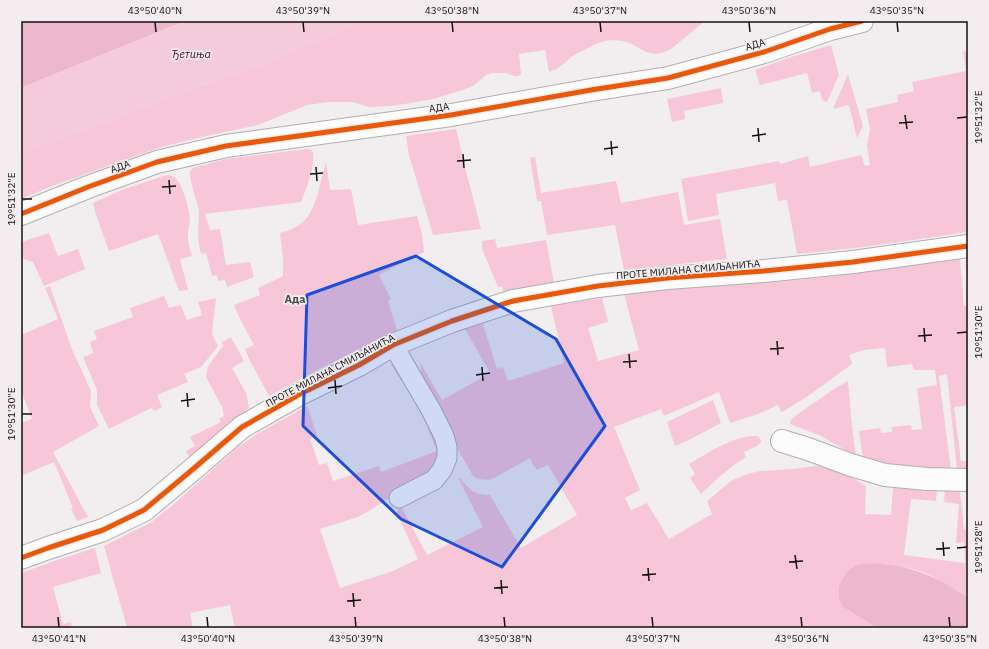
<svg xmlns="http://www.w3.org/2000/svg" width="989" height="649" font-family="'IBM Plex Sans',sans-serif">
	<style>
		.green { fill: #f7c6d9 }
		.forest { fill: #edb8ce }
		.water { fill: #f5cbdb }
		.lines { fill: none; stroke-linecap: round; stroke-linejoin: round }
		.lane-casing { stroke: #b1aeb0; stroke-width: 21 }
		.street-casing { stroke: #b1aeb0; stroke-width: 24 }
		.secondary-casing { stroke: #b1aeb0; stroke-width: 24 }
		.lane { stroke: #fdfcfd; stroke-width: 19 }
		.street { stroke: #fdfcfd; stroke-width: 22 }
		.secondary { stroke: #fdfcfd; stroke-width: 22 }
		.cycleway-casing { stroke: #f3edef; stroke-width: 8 }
		.cycleway { stroke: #e8590c; stroke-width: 5 }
		.marked { fill: #1d4ed8; fill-opacity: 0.2; stroke: #1d4ed8; stroke-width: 3; stroke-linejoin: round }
		.ticks { fill: none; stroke: #121011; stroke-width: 1.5 }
		.labels { text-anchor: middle; stroke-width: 3.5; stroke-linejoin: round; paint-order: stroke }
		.street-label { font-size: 10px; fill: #121011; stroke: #f3edef }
		.water-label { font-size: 11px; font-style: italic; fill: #550130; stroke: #f3edef }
		.neighbourhood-label { font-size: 11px; font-weight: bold; fill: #4e4a4b; stroke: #f3edef }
		.neatline { fill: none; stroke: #121011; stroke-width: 1.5 }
		.ticks-label { font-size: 10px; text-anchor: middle; fill: #121011 }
	</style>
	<rect width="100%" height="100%" fill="#f2eef0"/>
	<path class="green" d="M 359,21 L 705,21 L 671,49 L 662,53 L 654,54 L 646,52 L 630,43 L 622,41 L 613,40 L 605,41 L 596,44 L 574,55 L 557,69 L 549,72 L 545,50 L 519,54 L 521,74 L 518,76 L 514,76 L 506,73 L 492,73 L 486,75 L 473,86 L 463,90 L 433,99 L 411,103 L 390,106 L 369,107 L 352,102 L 329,102 L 307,105 L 258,125 L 211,135 L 161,147 L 52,186 L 21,199 L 21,153 L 170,97 L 281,57 Z
		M 831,45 L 839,75 L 827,102 L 822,100 L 820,91 L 812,93 L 807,73 L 760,85 L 755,70 L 788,58 Z
		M 963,51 L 968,52 L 968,232 L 864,247 L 797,254 L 787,200 L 778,201 L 775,183 L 716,194 L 719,215 L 688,221 L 681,179 L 779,161 L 780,164 L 808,156 L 810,167 L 861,155 L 865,166 L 870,165 L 867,146 L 870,129 L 866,109 L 898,102 L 897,95 L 914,91 L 912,82 L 966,71 Z
		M 848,74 L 863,126 L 857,138 L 849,105 L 833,109 Z
		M 721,88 L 723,103 L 684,111 L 685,119 L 672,122 L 667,99 Z
		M 456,129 L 465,167 L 481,229 L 433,235 L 409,155 L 406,136 Z
		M 308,149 L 312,150 C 317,162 306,190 301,202 L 205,214 L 210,230 L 220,229 L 226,265 L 250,262 L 254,277 L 227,287 L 225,280 L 218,281 L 217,275 L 212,276 L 206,253 L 201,254 L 198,239 L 199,211 L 190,178 C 190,174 189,171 193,168 L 226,159 Z
		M 535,157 L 541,193 L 616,181 L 621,203 L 678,192 L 684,225 L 720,219 L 727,259 L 624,270 L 615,225 L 547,235 L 541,201 L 537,201 L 530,158 Z
		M 326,163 L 330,190 L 351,189 L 358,225 L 417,216 L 422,234 L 424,252 L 379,275 L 391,299 L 388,300 L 397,330 L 310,374 L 269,396 L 249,359 L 245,349 L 254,345 L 240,319 L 234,305 L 260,295 L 258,288 L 283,276 L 283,259 L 280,233 C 304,227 311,216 318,193 C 320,183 323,173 326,163 Z
		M 169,175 C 171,176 174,176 175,178 C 183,184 189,209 190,219 C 190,225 187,231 188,237 C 188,244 190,250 192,256 L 180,259 L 188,290 L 179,291 L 158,234 L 109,251 L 96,215 L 93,203 L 122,190 L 163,176 Z
		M 49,233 L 58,256 L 78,249 L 85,269 L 44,286 L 33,262 L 24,259 L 21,251 L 21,242 Z
		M 495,239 L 497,248 L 546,240 L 554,283 L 503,291 L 502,287 L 498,287 L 482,249 L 482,241 Z
		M 960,259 L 964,306 L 968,306 L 968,405 L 954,407 L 961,461 L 968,461 L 968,470 L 957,470 L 947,374 L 939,376 L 951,471 L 888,466 L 863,458 L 859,431 L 880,428 L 881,433 L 892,432 L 892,427 L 911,425 L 912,430 L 922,429 L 917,388 L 937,385 L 935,370 L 914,370 L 912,364 L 887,367 L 885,348 L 863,350 L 849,355 L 852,364 L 808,396 L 784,411 L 781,412 L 778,405 L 758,414 L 730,423 L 719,392 L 664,416 L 661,409 L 614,427 L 640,490 L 625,498 L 631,510 L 647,503 L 669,539 L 712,514 L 707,501 L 731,481 L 747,474 L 760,471 L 793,469 L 824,465 C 838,468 854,479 866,486 L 865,514 L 891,515 L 893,487 L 913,489 L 937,490 L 936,501 L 911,499 L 904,555 L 965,563 L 964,542 L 956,543 L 959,504 L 944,502 L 945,490 L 960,491 L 964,529 L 968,529 L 968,596 C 952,589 939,579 923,572 C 910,567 896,566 882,564 L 843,607 L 877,628 L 235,628 L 230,605 L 190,613 L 193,628 L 127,628 L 104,546 L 150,523 L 173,505 L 239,446 L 257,434 L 307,406 L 317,435 L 310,439 L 319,465 L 327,463 L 333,481 L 379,466 L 381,472 L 437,451 L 426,424 L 419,407 L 390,363 L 396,368 L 431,424 L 441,455 L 427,476 L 384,501 L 369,511 L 358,517 L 320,529 L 340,588 L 393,571 L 418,559 L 398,516 C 397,511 397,508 400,504 L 427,555 L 483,527 L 458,478 L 460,478 C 470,489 473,495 490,495 L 521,548 L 577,515 L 548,465 L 537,470 L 533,465 L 530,458 L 496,477 L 489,480 L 478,479 L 473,476 L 449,434 L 428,391 L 421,372 L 420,362 L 442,400 L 490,373 L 465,329 L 483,324 L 497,369 L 503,367 L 508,381 L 564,363 L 551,306 L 602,298 L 608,322 L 588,328 L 598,361 L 639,350 L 624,294 L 667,289 L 776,282 L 836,276 L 903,267 Z
		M 50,286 L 67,335 L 71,347 L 91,391 L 90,407 L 99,426 L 53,452 L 88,517 L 77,521 L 71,509 L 73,508 L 54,462 L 21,476 L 21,423 L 32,419 L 21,390 L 21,335 L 58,319 L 45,288 Z
		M 164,296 L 169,308 L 181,305 L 187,320 L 202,315 L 198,302 L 216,298 L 212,334 L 218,346 L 201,367 L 184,374 L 188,382 L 157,395 L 162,407 L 155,411 L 151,408 L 109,429 L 97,405 L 97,390 L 83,357 L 93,353 L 90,342 L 97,339 L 94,331 L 133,317 L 130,308 Z
		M 231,337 L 244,361 L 232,368 L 246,393 L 249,408 L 227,424 L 190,459 L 186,451 L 195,446 L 190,437 L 221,422 L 219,419 L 224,416 L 222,407 L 206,377 L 208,366 L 223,346 L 222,342 Z
		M 848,381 L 852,426 L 856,456 L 821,436 L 790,424 L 791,420 L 795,416 L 837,387 Z
		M 713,400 L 721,423 L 687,441 L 675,446 L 667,422 Z
		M 749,436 L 758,436 L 761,440 L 761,442 L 757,446 L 744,452 L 746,457 L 734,465 L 719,477 L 701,494 L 690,478 L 695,474 L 689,464 C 708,453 727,440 749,436 Z
		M 95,548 L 101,573 L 53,587 L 63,624 L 71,622 L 72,628 L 21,628 L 21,573 L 54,561 Z"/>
	<path class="forest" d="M 21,21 L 185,21 L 21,88 Z
		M 863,564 C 869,564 876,563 882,564 C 902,565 922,572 941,581 C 950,586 958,592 968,596 L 968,628 L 877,628 L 843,607 L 839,597 L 839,587 L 843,578 L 848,571 L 855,566 Z"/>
	<path class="water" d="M 185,21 L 359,21 L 281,57 L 170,97 L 21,153 L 21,88 Z"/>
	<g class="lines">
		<g class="lane-casing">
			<path id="lane" d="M 393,345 L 431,410 L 444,436 L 447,447 L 447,458 L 442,470 L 434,480 L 399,498"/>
		</g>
		<g class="street-casing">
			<path id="street" d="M 782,441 L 808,449 L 851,465 L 885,475 L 927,479 L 968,480
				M 21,558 L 48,548 L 103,530 L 144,510 L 192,470 L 242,427 L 300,394 L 359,365 L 393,345 L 452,321 L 513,301 L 598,286 L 667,278 L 764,271 L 853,262 L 968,246"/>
		</g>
		<g class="secondary-casing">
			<path id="secondary" d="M 21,214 L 88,187 L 157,162 L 226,146 L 451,115 L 591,90 L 668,78 L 764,52 L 830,29 L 862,21"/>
		</g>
		<use href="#lane" class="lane"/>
		<use href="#street" class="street"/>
		<use href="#secondary" class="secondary"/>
		<g class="cycleway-casing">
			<path id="cycleway" d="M 21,214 L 88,187 L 157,162 L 226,146 L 451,115 L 591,90 L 668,78 L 764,52 L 830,29 L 862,21
				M 21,558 L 48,548 L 103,530 L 144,510 L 192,470 L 242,427 L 300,394 L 359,365 L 393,345 L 452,321 L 513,301 L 598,286 L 667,278 L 764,271 L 853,262 L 968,246"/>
		</g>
		<use href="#cycleway" class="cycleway"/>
	</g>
	<path class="marked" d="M 416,256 L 556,339 L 605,426 L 502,567 L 401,519 L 303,426 L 307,295 Z"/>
	<path class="ticks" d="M 155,22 L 156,32M 303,22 L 304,32M 452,22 L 453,32M 600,22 L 601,32M 749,22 L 750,32M 897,22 L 898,32M 905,115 L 907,129M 957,118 L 967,117M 899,123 L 913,122M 758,128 L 759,142M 752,136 L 766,134M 611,141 L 612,155M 604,149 L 618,147M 463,154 L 464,168M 457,161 L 471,160M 316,167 L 317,181M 310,174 L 323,173M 169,180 L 170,194M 162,187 L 176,186M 22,199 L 32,199M 924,328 L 925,342M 957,333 L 967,332M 918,336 L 932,335M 777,341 L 778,355M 770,349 L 784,348M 629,354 L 630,368M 623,362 L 637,361M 482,367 L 483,381M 476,375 L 490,373M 335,380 L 336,394M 328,388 L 342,386M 187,393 L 188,407M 181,401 L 195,399M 22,414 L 32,414M 943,542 L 944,556M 957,548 L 967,547M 936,549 L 950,548M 795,555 L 797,569M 789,562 L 803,561M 648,568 L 649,581M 642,575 L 656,574M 501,580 L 502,594M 494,588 L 508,587M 353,593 L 354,607M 347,601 L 361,600M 58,617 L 59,627M 207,617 L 208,627M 355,617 L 356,627M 504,617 L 505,627M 652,617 L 653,627M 801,617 L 802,627M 949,617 L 950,627"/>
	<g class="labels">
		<g class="street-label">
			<text transform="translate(755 44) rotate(-17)" y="4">АДА</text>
			<text transform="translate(439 107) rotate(-8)" y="4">АДА</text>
			<text transform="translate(120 166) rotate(-20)" y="4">АДА</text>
			<text transform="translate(688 269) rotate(-5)" y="4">ПРОТЕ МИЛАНА СМИЉАНИЋА</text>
			<text transform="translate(330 370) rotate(-28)" y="4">ПРОТЕ МИЛАНА СМИЉАНИЋА</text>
		</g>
		<g class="water-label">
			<text x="191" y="58">Ђетиња</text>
		</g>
		<g class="neighbourhood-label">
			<text x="295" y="303">Ада</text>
		</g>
	</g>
	<rect width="989" height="649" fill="none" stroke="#f3edef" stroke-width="44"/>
	<rect x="22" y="22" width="945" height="605" class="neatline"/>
	<g class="ticks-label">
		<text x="155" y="14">43°50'40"N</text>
		<text x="303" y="14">43°50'39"N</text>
		<text x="452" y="14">43°50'38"N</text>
		<text x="600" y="14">43°50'37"N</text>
		<text x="749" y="14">43°50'36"N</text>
		<text x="897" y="14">43°50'35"N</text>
		<text transform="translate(978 117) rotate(-90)" y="4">19°51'32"E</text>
		<text transform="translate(11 199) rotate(-90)" y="4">19°51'32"E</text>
		<text transform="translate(978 332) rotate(-90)" y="4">19°51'30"E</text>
		<text transform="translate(11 414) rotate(-90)" y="4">19°51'30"E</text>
		<text transform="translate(978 547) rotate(-90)" y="4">19°51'28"E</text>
		<text x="59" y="642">43°50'41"N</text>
		<text x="208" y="642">43°50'40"N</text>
		<text x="356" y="642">43°50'39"N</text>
		<text x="505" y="642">43°50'38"N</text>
		<text x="653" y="642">43°50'37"N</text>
		<text x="802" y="642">43°50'36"N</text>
		<text x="950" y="642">43°50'35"N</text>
	</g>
</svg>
